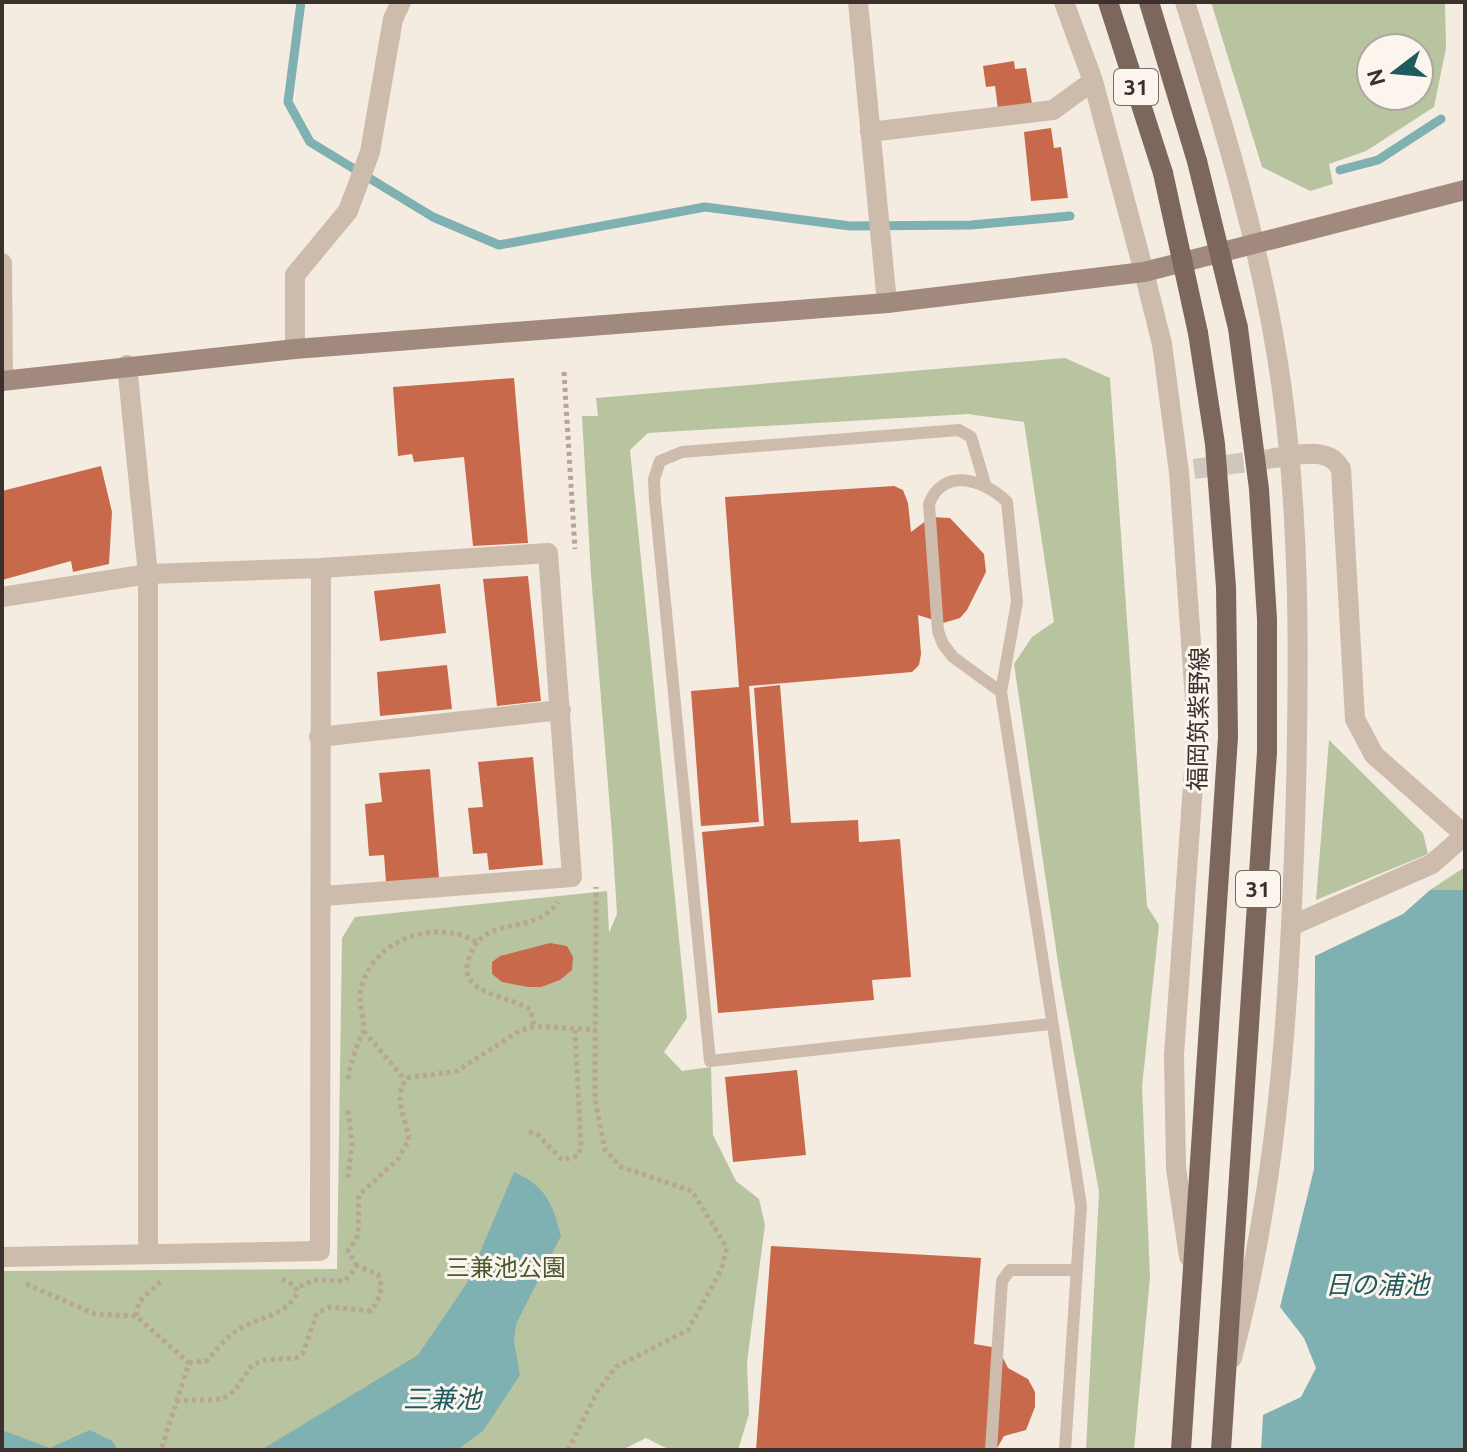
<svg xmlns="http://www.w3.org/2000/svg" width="1467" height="1452" font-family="Ubuntu,'Noto Sans JP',sans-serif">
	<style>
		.green { fill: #b8c4a0; fill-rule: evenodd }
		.water { fill: #7fb0b2 }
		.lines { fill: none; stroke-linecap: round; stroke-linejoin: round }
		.stream { stroke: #7fb0b2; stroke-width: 9 }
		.building { fill: #c8694b }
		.street-tunnel { stroke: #cfc6bd; stroke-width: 20; stroke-dasharray: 20 10; stroke-linecap: butt }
		.path { stroke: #b9a596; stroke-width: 5; stroke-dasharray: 4 4; stroke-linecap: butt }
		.lane { stroke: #cdbbac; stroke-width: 12 }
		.street { stroke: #cdbbac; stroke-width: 20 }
		.secondary { stroke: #a18a7d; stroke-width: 20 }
		.primary { stroke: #7d675c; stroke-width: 20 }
		.primary-bridge { stroke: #7d675c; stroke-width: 20 }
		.labels { text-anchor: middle; stroke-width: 6; stroke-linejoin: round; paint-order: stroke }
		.shield { fill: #fbf5ee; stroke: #756b66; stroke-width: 2 }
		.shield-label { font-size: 22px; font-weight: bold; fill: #3b302b }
		.street-label { font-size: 24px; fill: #3b302b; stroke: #fbf5ee }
		.park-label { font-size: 24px; fill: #4a5a2e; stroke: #fbf5ee }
		.water-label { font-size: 26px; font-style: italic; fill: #1f5a5e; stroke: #fbf5ee }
	</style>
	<rect width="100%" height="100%" fill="#f4ebe1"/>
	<path class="green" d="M 1211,2 L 1445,2 L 1446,48 L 1434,107 L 1366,151 L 1329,164 L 1333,184 L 1310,191 L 1262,167 ZM 1371,48 L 1419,48 L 1419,96 L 1371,96 Z
		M 1065,358 L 1110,378 L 1147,906 L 1159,925 L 1142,1087 L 1150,1277 L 1134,1450 L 1086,1450 L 1099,1192 L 1060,976 L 1014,664 L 1032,637 L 1054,622 L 1024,422 L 968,414 L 648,433 L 630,450 L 687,1018 L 664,1052 L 682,1071 L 711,1067 L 713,1135 L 736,1181 L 759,1199 L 765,1225 L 747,1362 L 749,1414 L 738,1450 L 670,1450 L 646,1438 L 622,1450 L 2,1450 L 2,1271 L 337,1269 L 342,938 L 355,917 L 607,891 L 609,933 L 617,914 L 612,834 L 591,575 L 582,416 L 598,416 L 596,398 Z
		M 1329,740 L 1423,833 L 1428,854 L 1316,900 Z
		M 1465,867 L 1465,890 L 1430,890 Z"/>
	<path class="water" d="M 1430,890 L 1465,890 L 1465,1450 L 1261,1450 L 1263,1415 L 1301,1397 L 1316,1368 L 1304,1338 L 1280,1307 L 1314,1169 L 1315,956 L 1403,914 Z
		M 514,1172 C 546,1186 553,1204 561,1236 L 516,1324 L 514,1342 L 520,1375 L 483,1431 L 457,1450 L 261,1450 L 418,1355 L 467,1283 Z
		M 2,1430 L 50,1448 L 90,1430 L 112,1441 L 118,1450 L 2,1450 Z"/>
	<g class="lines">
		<path class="stream" d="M 301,2 L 288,102 L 310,142 L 433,217 L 499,245 L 705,207 L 850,226 L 971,225 L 1070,216
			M 1340,170 L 1378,160 L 1441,119"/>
	</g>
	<path class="building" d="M 1014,61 L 1015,69 L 1026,68 L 1032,104 L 998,109 L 995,86 L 986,87 L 983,66 Z
		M 1051,128 L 1054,148 L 1061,147 L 1068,198 L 1031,201 L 1024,132 Z
		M 514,378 L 528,543 L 473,546 L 464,457 L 414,462 L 412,454 L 398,456 L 393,387 Z
		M 101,466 L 112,512 L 109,564 L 73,572 L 71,561 L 2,580 L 2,491 Z
		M 894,486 L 903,490 L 908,503 L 911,532 L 931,517 L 950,518 L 984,554 L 986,572 L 967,610 L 960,618 L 943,623 L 918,615 L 921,654 L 919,665 L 912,672 L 749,686 L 759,822 L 701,826 L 691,691 L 739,687 L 725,497 Z
		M 528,576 L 541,701 L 497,706 L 483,579 Z
		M 440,584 L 446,633 L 380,641 L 374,591 Z
		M 447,665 L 452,709 L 380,716 L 377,672 Z
		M 780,685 L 791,823 L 858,820 L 859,842 L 900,839 L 911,977 L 872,980 L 874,1000 L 718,1013 L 702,832 L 764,826 L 754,688 Z
		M 533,757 L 543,865 L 489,870 L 487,853 L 473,854 L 468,808 L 483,807 L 478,762 Z
		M 430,769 L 439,878 L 386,882 L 384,855 L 369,856 L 365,804 L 382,802 L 379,773 Z
		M 550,943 L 567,946 L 573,957 L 572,970 L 560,980 L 541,987 L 528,987 L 502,982 L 492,974 L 492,962 L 500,956 Z
		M 797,1070 L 806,1155 L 733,1162 L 725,1077 Z
		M 771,1246 L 981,1258 L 974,1344 L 998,1348 L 1008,1368 L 1028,1379 L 1035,1392 L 1035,1407 L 1026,1430 L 1004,1436 L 996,1450 L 756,1450 Z"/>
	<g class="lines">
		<path class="street-tunnel" d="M 1194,469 L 1270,459"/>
		<path class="path" d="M 564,372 L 575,549
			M 477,942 C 444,995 501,991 531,1010 L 534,1026
			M 364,1031 L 405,1080
			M 348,1079 C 351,1061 356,1047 363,1032 C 366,1025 359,1005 360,995 C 367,941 433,917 477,942 C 499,918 536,933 558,902
			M 529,1132 L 537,1134 L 562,1160 L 578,1156 L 581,1147 L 575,1030
			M 348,1178 L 352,1143 L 348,1109
			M 357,1266 L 348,1251 L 358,1236 L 359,1195 L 398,1159 L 409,1140 C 406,1117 392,1098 407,1078 L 457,1071 L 519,1031 L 534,1026 L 596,1030
			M 26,1284 L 95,1314 L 136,1316 L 189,1363 L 161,1450
			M 136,1316 L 139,1302 L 162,1280
			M 189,1363 L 206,1361 C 215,1352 223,1341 233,1333 C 255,1317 285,1318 298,1292 L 294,1285 L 279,1278
			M 176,1401 L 223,1399 L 235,1390 L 252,1365 L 264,1360 L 296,1358 L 303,1353 L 317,1313 L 330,1307 L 371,1311 C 380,1298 384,1289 378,1274 L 357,1266 L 345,1281 L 314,1280 L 296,1288
			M 568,1450 L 598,1390 L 616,1367 L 688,1330 L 721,1270 L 727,1248 L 692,1191 L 621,1167 L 605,1150 L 595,1099 L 596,887"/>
		<path class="lane" d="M 985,484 L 971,437 L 959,430 L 682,452 L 660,461 L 654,479 L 655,500 L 710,1061 L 1050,1024
			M 1001,692 L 953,657 L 943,644 L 938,631 L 929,504 C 943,467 984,479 1007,502 L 1017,602 L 1001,692 L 1081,1206 L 1065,1450
			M 991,1450 L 1002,1281 L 1010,1270 L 1076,1270"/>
		<path class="street" d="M 858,2 L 887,303
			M 1064,2 L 1093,81 L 1144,272 L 1162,344 L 1179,472 L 1197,728 L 1174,1055 L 1176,1168 L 1189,1257
			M 1185,2 C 1225,129 1264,257 1282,390 C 1300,523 1299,656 1296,790 C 1291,981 1281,1172 1232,1358
			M 870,132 L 1053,110 L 1093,81
			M 2,263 L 3,381
			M 295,349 L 295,275 L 348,211 L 370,152 L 393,19 L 401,2
			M 127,365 L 148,574 L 148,1254
			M 1274,458 C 1297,456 1328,445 1341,469 L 1355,719 L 1374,755 L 1465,835
			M 2,597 L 148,574 L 321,568 L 548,553 L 572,877 L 323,896
			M 319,737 L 561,710
			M 1293,925 L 1432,864 L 1465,835
			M 2,1257 L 320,1251 L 321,568"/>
		<path class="secondary" d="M 2,381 L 295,349 L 887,303 L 1144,272 L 1465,190"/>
		<path class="primary" d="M 1108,2 L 1163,173
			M 1149,2 L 1197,161
			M 1181,1450 L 1228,737 L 1226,587 L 1215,444 L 1198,333
			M 1221,1450 L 1267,752 L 1267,619 L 1259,489 L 1238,328"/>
		<path class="primary-bridge" d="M 1197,161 L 1238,328
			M 1163,173 L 1198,333"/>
	</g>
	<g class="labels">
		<g class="shield">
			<rect x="1114" y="69" width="44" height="36" rx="6"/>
			<rect x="1236" y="871" width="44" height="36" rx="6"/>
		</g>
		<g class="shield-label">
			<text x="1136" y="95">31</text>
			<text x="1258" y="897">31</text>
		</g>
		<g class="street-label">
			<text transform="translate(1199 719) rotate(-89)" y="8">福岡筑紫野線</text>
		</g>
		<g class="park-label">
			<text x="506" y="1276">三兼池公園</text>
		</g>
		<g class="water-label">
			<text x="1377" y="1294">日の浦池</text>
			<text x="442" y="1408">三兼池</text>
		</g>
	</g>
	<rect width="1467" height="1452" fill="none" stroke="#3b302b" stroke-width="8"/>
	<g transform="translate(1395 72) rotate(254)"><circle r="38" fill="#fbf5ee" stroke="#aea6a0" stroke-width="2"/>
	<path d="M0-6L14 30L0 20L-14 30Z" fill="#1f5a5e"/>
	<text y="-12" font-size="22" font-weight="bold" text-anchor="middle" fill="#3b302b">N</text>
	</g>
</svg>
